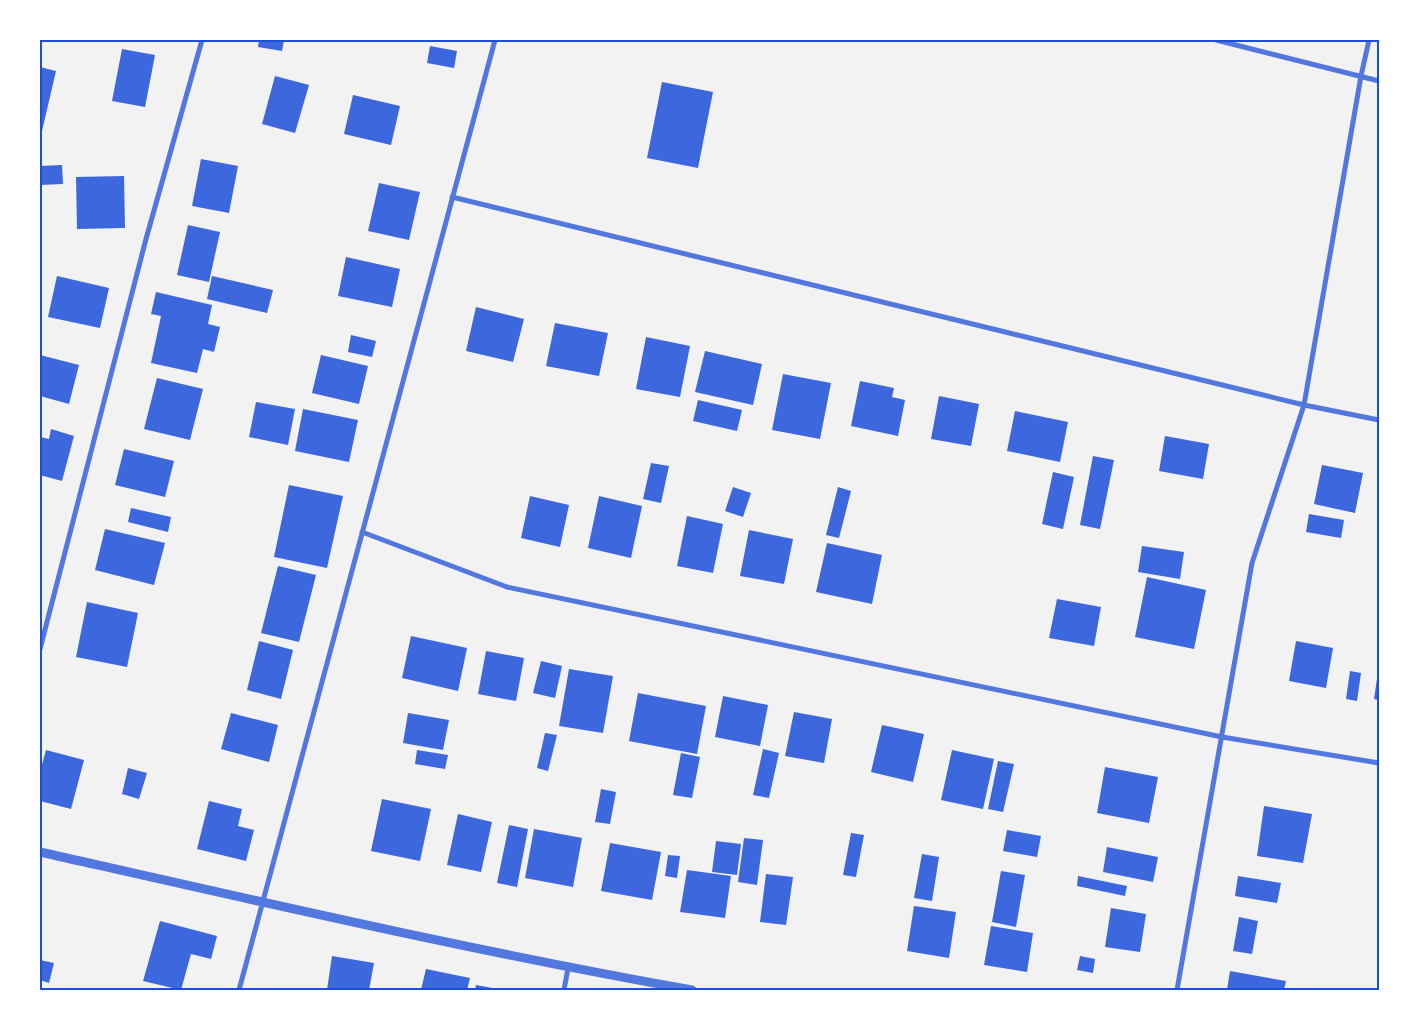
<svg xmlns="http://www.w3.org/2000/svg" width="1419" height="1030" font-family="Overpass,sans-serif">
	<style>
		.building { fill: #3d67dc }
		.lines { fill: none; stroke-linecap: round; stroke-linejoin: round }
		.minor { stroke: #5277de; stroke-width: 5 }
		.tertiary { stroke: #5277de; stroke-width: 9 }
		.neatline { fill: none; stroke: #1d4ed8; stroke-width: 2 }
	</style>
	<rect width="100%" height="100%" fill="#f2f2f2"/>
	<path class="building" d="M 259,40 L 284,40 L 282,51 L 258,47 Z
		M 430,46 L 457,51 L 454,68 L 427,63 Z
		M 122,49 L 155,55 L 145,107 L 112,101 Z
		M 40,67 L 56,71 L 42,131 L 40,130 Z
		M 275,76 L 309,85 L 295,133 L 262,124 Z
		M 662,82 L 713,92 L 698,168 L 647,158 Z
		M 353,95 L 400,106 L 391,145 L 344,134 Z
		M 201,159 L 238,166 L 229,213 L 192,206 Z
		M 62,165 L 63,184 L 40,185 L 40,166 Z
		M 124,176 L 125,228 L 77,229 L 76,177 Z
		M 379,183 L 420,192 L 409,240 L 368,231 Z
		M 188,225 L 220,232 L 209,282 L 177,275 Z
		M 346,257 L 400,269 L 392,307 L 338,296 Z
		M 57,276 L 109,288 L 100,328 L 48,317 Z
		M 212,276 L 273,290 L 267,313 L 207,299 Z
		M 156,292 L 212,305 L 208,324 L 220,327 L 214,352 L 203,349 L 197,373 L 151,363 L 161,316 L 151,314 Z
		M 476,307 L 524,319 L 513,362 L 466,351 Z
		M 555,323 L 608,333 L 599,376 L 546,366 Z
		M 351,335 L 376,341 L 372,357 L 348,352 Z
		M 646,337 L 690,346 L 680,397 L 636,389 Z
		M 705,351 L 762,364 L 753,405 L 695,392 Z
		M 40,355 L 79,365 L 69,404 L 40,396 Z
		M 321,355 L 368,366 L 359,404 L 312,393 Z
		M 783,374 L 831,383 L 820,439 L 772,430 Z
		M 157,378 L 203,389 L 190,440 L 144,429 Z
		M 860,381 L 894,388 L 892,397 L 905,400 L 898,436 L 851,426 Z
		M 939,396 L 979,404 L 971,446 L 931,439 Z
		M 698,400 L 742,410 L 737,431 L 693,421 Z
		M 256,402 L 295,409 L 288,445 L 249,437 Z
		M 303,409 L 358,420 L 349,462 L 295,451 Z
		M 1015,411 L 1068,422 L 1060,462 L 1007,451 Z
		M 51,429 L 74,436 L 62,481 L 40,475 L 40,437 L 49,439 Z
		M 1165,436 L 1209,444 L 1203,479 L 1159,471 Z
		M 124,449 L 174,461 L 165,497 L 115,485 Z
		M 1093,456 L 1114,460 L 1100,529 L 1080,525 Z
		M 651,463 L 669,466 L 661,503 L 643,499 Z
		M 1322,465 L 1363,473 L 1355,513 L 1314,504 Z
		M 1053,472 L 1074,477 L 1063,529 L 1042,524 Z
		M 289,485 L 343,496 L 327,568 L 274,557 Z
		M 733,487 L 751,493 L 743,517 L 725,511 Z
		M 838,487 L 851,491 L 839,538 L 826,535 Z
		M 530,496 L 569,505 L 560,547 L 521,538 Z
		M 599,496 L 642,506 L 631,558 L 588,548 Z
		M 131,508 L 171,517 L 168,532 L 128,522 Z
		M 1309,514 L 1344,520 L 1341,538 L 1306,532 Z
		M 687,516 L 723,524 L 713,573 L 677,566 Z
		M 105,529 L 165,543 L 154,585 L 95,570 Z
		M 749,530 L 793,539 L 784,584 L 740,576 Z
		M 827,543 L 882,555 L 872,604 L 816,592 Z
		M 1142,546 L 1184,552 L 1180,579 L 1138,572 Z
		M 278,566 L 316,575 L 299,642 L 261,633 Z
		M 1147,577 L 1206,590 L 1194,649 L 1135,637 Z
		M 1057,599 L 1101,607 L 1094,646 L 1049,638 Z
		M 87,602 L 138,613 L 127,667 L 76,657 Z
		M 411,636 L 467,648 L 458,691 L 402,678 Z
		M 259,641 L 293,650 L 281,699 L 247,690 Z
		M 1296,641 L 1333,648 L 1326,688 L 1289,681 Z
		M 486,651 L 524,658 L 516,701 L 478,694 Z
		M 541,661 L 562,666 L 555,698 L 533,693 Z
		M 569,669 L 613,676 L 603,733 L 559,726 Z
		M 1350,671 L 1361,673 L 1357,701 L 1346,699 Z
		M 1378,672 L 1379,672 L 1379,700 L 1374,699 Z
		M 638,693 L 706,706 L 697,754 L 629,741 Z
		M 723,696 L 768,705 L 760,746 L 715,737 Z
		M 794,712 L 832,719 L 824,763 L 785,756 Z
		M 231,713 L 278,725 L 269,762 L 221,749 Z
		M 408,713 L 449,720 L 443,750 L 403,743 Z
		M 882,725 L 924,734 L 913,782 L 871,772 Z
		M 545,733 L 557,735 L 548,771 L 537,768 Z
		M 763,749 L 779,753 L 769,798 L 753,795 Z
		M 46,750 L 84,760 L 71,809 L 40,801 L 40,772 Z
		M 417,750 L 448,755 L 445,769 L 415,764 Z
		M 952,750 L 994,759 L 983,809 L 941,800 Z
		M 681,753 L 700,757 L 692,798 L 673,795 Z
		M 998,761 L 1014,764 L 1003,812 L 988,809 Z
		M 1105,767 L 1158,777 L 1149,823 L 1097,813 Z
		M 128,768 L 147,773 L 139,799 L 122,794 Z
		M 601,789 L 616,792 L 610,824 L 595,822 Z
		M 382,799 L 431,809 L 420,861 L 371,851 Z
		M 209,801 L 242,809 L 238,826 L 254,830 L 246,861 L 197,849 Z
		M 1264,806 L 1312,814 L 1303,863 L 1257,856 Z
		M 458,814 L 492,822 L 481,872 L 447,865 Z
		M 509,825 L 528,829 L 517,887 L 497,883 Z
		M 534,829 L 582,838 L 573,887 L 525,878 Z
		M 1007,830 L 1041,836 L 1037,857 L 1003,851 Z
		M 851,833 L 864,835 L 856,877 L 843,875 Z
		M 744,838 L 763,840 L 757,885 L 738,882 Z
		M 716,841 L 741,844 L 737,875 L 712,872 Z
		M 610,843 L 661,852 L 652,900 L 601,891 Z
		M 1107,847 L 1158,857 L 1153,882 L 1103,872 Z
		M 922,854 L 939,857 L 932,901 L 914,898 Z
		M 668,855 L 680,856 L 677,878 L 665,876 Z
		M 687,870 L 731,876 L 725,918 L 680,912 Z
		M 1001,871 L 1025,875 L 1016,927 L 992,922 Z
		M 766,874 L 793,877 L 786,925 L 760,922 Z
		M 1078,876 L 1127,886 L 1125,896 L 1077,886 Z
		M 1238,876 L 1281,883 L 1277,903 L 1235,896 Z
		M 914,906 L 956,912 L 949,958 L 907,951 Z
		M 1111,908 L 1146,914 L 1140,952 L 1105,947 Z
		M 1239,917 L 1258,921 L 1252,954 L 1233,951 Z
		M 160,921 L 217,936 L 211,959 L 191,954 L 181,990 L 143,981 Z
		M 991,926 L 1033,933 L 1027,972 L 984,965 Z
		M 332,956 L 374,963 L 369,990 L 327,990 Z
		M 1080,956 L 1095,959 L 1093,973 L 1077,970 Z
		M 40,960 L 54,963 L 49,983 L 40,980 Z
		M 426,969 L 470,978 L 467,990 L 421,990 Z
		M 1230,971 L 1286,981 L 1284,990 L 1227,990 Z
		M 476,985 L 498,989 L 498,990 L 475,990 Z"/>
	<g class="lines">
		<path class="minor" d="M 1216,40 L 1379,81
			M 452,197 L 1304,405 L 1379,420
			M 362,532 L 507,587 L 1222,737 L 1379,763
			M 40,649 L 146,239 L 202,40
			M 239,990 L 495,40
			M 564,990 L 568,968
			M 1177,990 L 1252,563 L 1304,405 L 1361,76 L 1369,40"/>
		<path class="tertiary" d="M 40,852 C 257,901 473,951 692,990"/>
	</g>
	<rect width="1419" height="1030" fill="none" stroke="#ffffff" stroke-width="82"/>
	<rect x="41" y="41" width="1337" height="948" class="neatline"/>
</svg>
